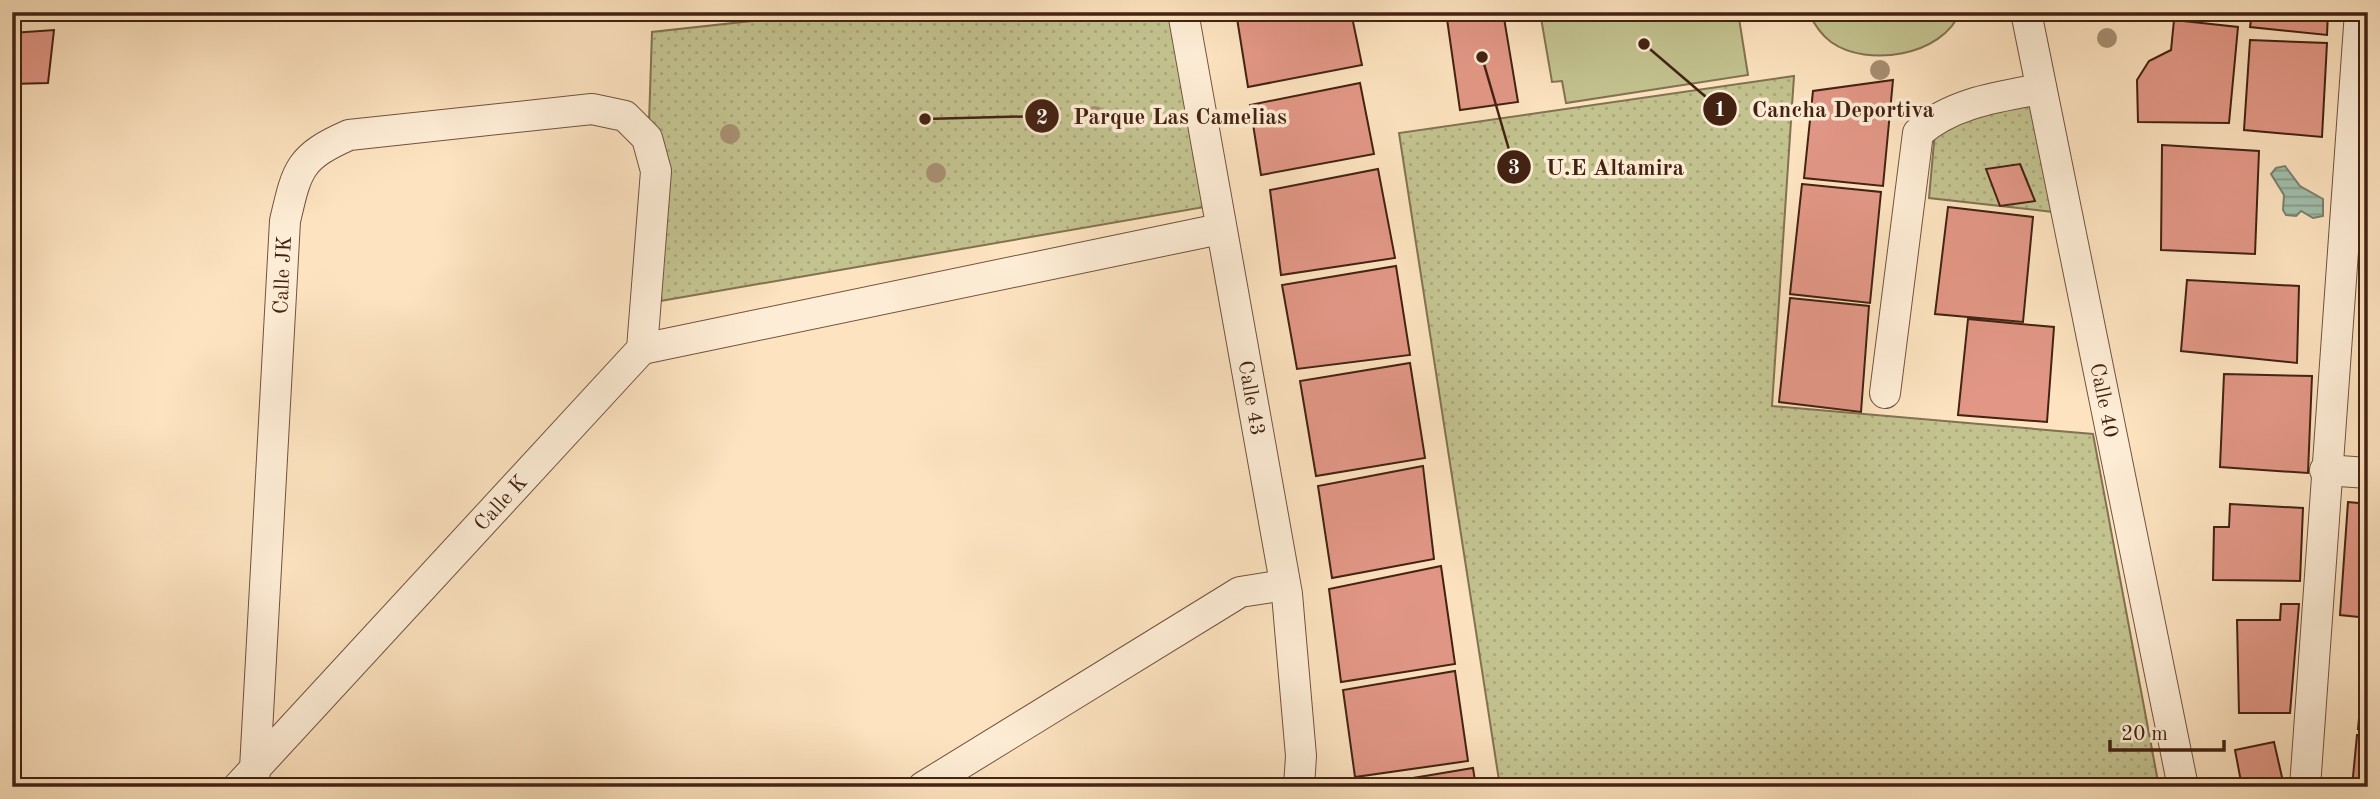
<svg xmlns="http://www.w3.org/2000/svg" width="2380" height="799" font-family="'Old Standard TT',serif">
	<style>
		.green { fill: url(#green-dots); stroke: #837251; stroke-width: 2 }
		.pitch { fill: #c3c390; stroke: #837251; stroke-width: 2 }
		.water { fill: url(#water-rules); stroke: #7b806e; stroke-width: 2 }
		.building { fill: #e29786; stroke: #432212; stroke-width: 2 }
		.lines { fill: none; stroke-linecap: round; stroke-linejoin: round }
		.minor-casing { stroke: #72523e; stroke-width: 32 }
		.minor { stroke: #feedd6; stroke-width: 30 }
		.tree { fill: #a88f72 }
		.labels { text-anchor: middle; stroke-width: 7; stroke-linejoin: round; paint-order: stroke }
		.street-label { font-size: 21px; fill: #432212; stroke: #feedd6 }
		.leader { fill: none; stroke: #432212; stroke-width: 2.5 }
		.callout-dot { fill: #432212; stroke: #feedd6; stroke-width: 2.5 }
		.mark-label { font-size: 21px; text-anchor: middle; font-weight: bold; fill: #fff }
		.callout-label { font-size: 23px; text-anchor: middle; font-weight: bold; fill: #432212; stroke: #feedd6; stroke-width: 7; stroke-linejoin: round; paint-order: stroke }
	</style>
	<defs>
		<pattern id="green-dots" width="8" height="8" patternUnits="userSpaceOnUse" patternTransform="scale(1.75)"><rect width="8" height="8" fill="#c3c390"/><path d="M2 2h.1M6 6h.1" fill="none" stroke="#a9a77b" stroke-width="1.8" stroke-linecap="round"/></pattern>
		<pattern id="water-rules" width="6" height="5" patternUnits="userSpaceOnUse" patternTransform="scale(1.75)"><rect width="6" height="5" fill="#a1bfac"/><path d="M0 2.5h6" fill="none" stroke="#859b8b"/></pattern>
	</defs>
	<rect width="100%" height="100%" fill="#fde3c0"/>
	<filter id="stains"><feTurbulence type="fractalNoise" baseFrequency=".00286" numOctaves="4"/><feColorMatrix values="0 0 0 0 .2 0 0 0 0 .09 0 0 0 0 .02 0 0 0 .5 -.17"/></filter>
	<radialGradient id="worn" r=".72"><stop offset=".6" stop-color="#630" stop-opacity="0"/><stop offset="1" stop-color="#630" stop-opacity=".3"/></radialGradient>
	<path class="green" d="M 833,12 L 1183,12 L 1216,205 L 643,304 L 652,32 Z
		M 1794,76 L 1772,406 L 2093,434 L 2159,787 L 1500,787 L 1399,133 Z
		M 2036,87 L 2062,213 L 1929,198 L 1937,109 Z"/>
	<path class="pitch" d="M 1540,12 L 1738,12 L 1748,75 L 1566,103 L 1562,81 L 1552,82 Z
		M 1808,12 L 1960,12 C 1943,56 1867,68 1831,42 C 1820,34 1814,24 1808,12 Z"/>
	<path class="water" d="M 2285,166 L 2300,186 L 2323,199 L 2323,216 L 2313,218 L 2301,211 L 2296,216 L 2286,215 L 2283,210 L 2284,195 L 2271,174 L 2276,168 Z"/>
	<path class="building" d="M 1236,12 L 1351,12 L 1362,65 L 1248,87 Z
		M 1446,12 L 1503,12 L 1518,102 L 1460,110 Z
		M 2252,12 L 2328,12 L 2327,35 L 2250,27 Z
		M 2174,20 L 2238,27 L 2229,123 L 2138,122 L 2137,80 L 2149,61 L 2171,50 Z
		M 54,30 L 48,83 L 12,84 L 12,33 Z
		M 2250,40 L 2327,43 L 2322,137 L 2244,130 Z
		M 1893,80 L 1883,186 L 1804,178 L 1813,91 Z
		M 1360,83 L 1374,154 L 1261,175 L 1250,105 Z
		M 2162,145 L 2259,151 L 2255,254 L 2161,250 Z
		M 2020,164 L 2035,201 L 2000,206 L 1986,169 Z
		M 1378,169 L 1395,258 L 1281,275 L 1270,190 Z
		M 1802,184 L 1881,192 L 1870,303 L 1790,294 Z
		M 1948,207 L 2033,217 L 2023,322 L 1935,314 Z
		M 1396,266 L 1410,355 L 1297,369 L 1282,285 Z
		M 2187,280 L 2299,286 L 2297,363 L 2181,351 Z
		M 1790,298 L 1869,306 L 1861,412 L 1779,402 Z
		M 1968,319 L 2054,327 L 2047,422 L 1958,415 Z
		M 1410,363 L 1425,458 L 1316,476 L 1300,381 Z
		M 2224,374 L 2312,376 L 2308,473 L 2220,467 Z
		M 1423,466 L 1434,559 L 1332,578 L 1318,486 Z
		M 2348,502 L 2368,504 L 2368,618 L 2340,615 Z
		M 2230,504 L 2303,508 L 2300,581 L 2213,580 L 2214,527 L 2229,527 Z
		M 1441,566 L 1455,664 L 1341,682 L 1329,589 Z
		M 2281,604 L 2299,604 L 2290,713 L 2239,713 L 2237,620 L 2280,620 Z
		M 2364,667 L 2368,668 L 2368,730 L 2358,729 Z
		M 1455,671 L 1468,761 L 1355,777 L 1343,690 Z
		M 2357,735 L 2368,736 L 2368,787 L 2352,787 Z
		M 2274,742 L 2284,786 L 2242,787 L 2235,750 Z
		M 1473,768 L 1476,787 L 1359,787 Z"/>
	<g class="lines">
		<g class="minor-casing">
			<g id="minor">
				<path id="s1" d="M 1183,12 L 1287,594 L 1301,756 L 1299,787"/>
				<path id="s2" d="M 2026,12 L 2183,787"/>
				<path d="M 642,349 L 1220,229"/>
				<path d="M 1885,393 L 1918,133 C 1952,103 1997,97 2041,89"/>
				<path d="M 2325,470 L 2368,473"/>
				<path id="s3" d="M 238,787 L 642,349 L 656,171 L 647,138 L 625,116 L 592,109 L 349,135 C 299,157 297,169 285,221 L 254,787"/>
				<path d="M 923,787 L 1240,592 L 1285,585"/>
				<path d="M 2305,787 L 2360,12"/>
			</g>
		</g>
		<use href="#minor" class="minor"/>
	</g>
	<g class="tree">
		<circle cx="2107" cy="38" r="10"/>
		<circle cx="1880" cy="70" r="10"/>
		<circle cx="1095" cy="116" r="10"/>
		<circle cx="730" cy="134" r="10"/>
		<circle cx="936" cy="173" r="10"/>
	</g>
	<g class="labels">
		<g class="street-label">
			<text transform="translate(282 275) rotate(-87)" y="7">Calle JK</text>
			<text dy="7" stroke="none"><textPath href="#s1" startOffset="392">Calle 43</textPath></text>
			<text dy="7" stroke="none"><textPath href="#s2" startOffset="396">Calle 40</textPath></text>
			<text dy="7" stroke="none"><textPath href="#s3" startOffset="387">Calle K</textPath></text>
		</g>
	</g>
	<path class="leader" d="M1644 44L1720 109M925 119L1042 116M1482 57L1514 167"/>
	<g class="callout-dot">
		<circle cx="1644" cy="44" r="7"/>
		<circle cx="925" cy="119" r="7"/>
		<circle cx="1482" cy="57" r="7"/>
		<circle cx="1720" cy="109" r="18"/>
		<circle cx="1042" cy="116" r="18"/>
		<circle cx="1514" cy="167" r="18"/>
	</g>
	<g class="mark-label">
		<text x="1720" y="116">1</text>
		<text x="1042" y="124">2</text>
		<text x="1514" y="174">3</text>
	</g>
	<g class="callout-label">
		<text x="1843" y="117">Cancha Deportiva</text>
		<text x="1180" y="124">Parque Las Camelias</text>
		<text x="1615" y="175">U.E Altamira</text>
	</g>
	<rect width="2380" height="799" fill="none" stroke="#fde3c0" stroke-width="42"/>
	<rect x="14" y="14" width="2352" height="771" fill="none" stroke="#432212" stroke-width="3.5"/>
	<rect x="21" y="21" width="2338" height="757" fill="none" stroke="#432212" stroke-width="2"/>
	<path d="M2110 740v10h114v-10" fill="none" stroke="#432212" stroke-width="3.5"/>
	<text x="2121" y="740" font-size="21" fill="#432212" stroke="#feedd6" stroke-width="5" paint-order="stroke">20 m</text>
	<rect width="100%" height="100%" filter="url(#stains)"/>
	<rect width="100%" height="100%" fill="url(#worn)"/>
</svg>
